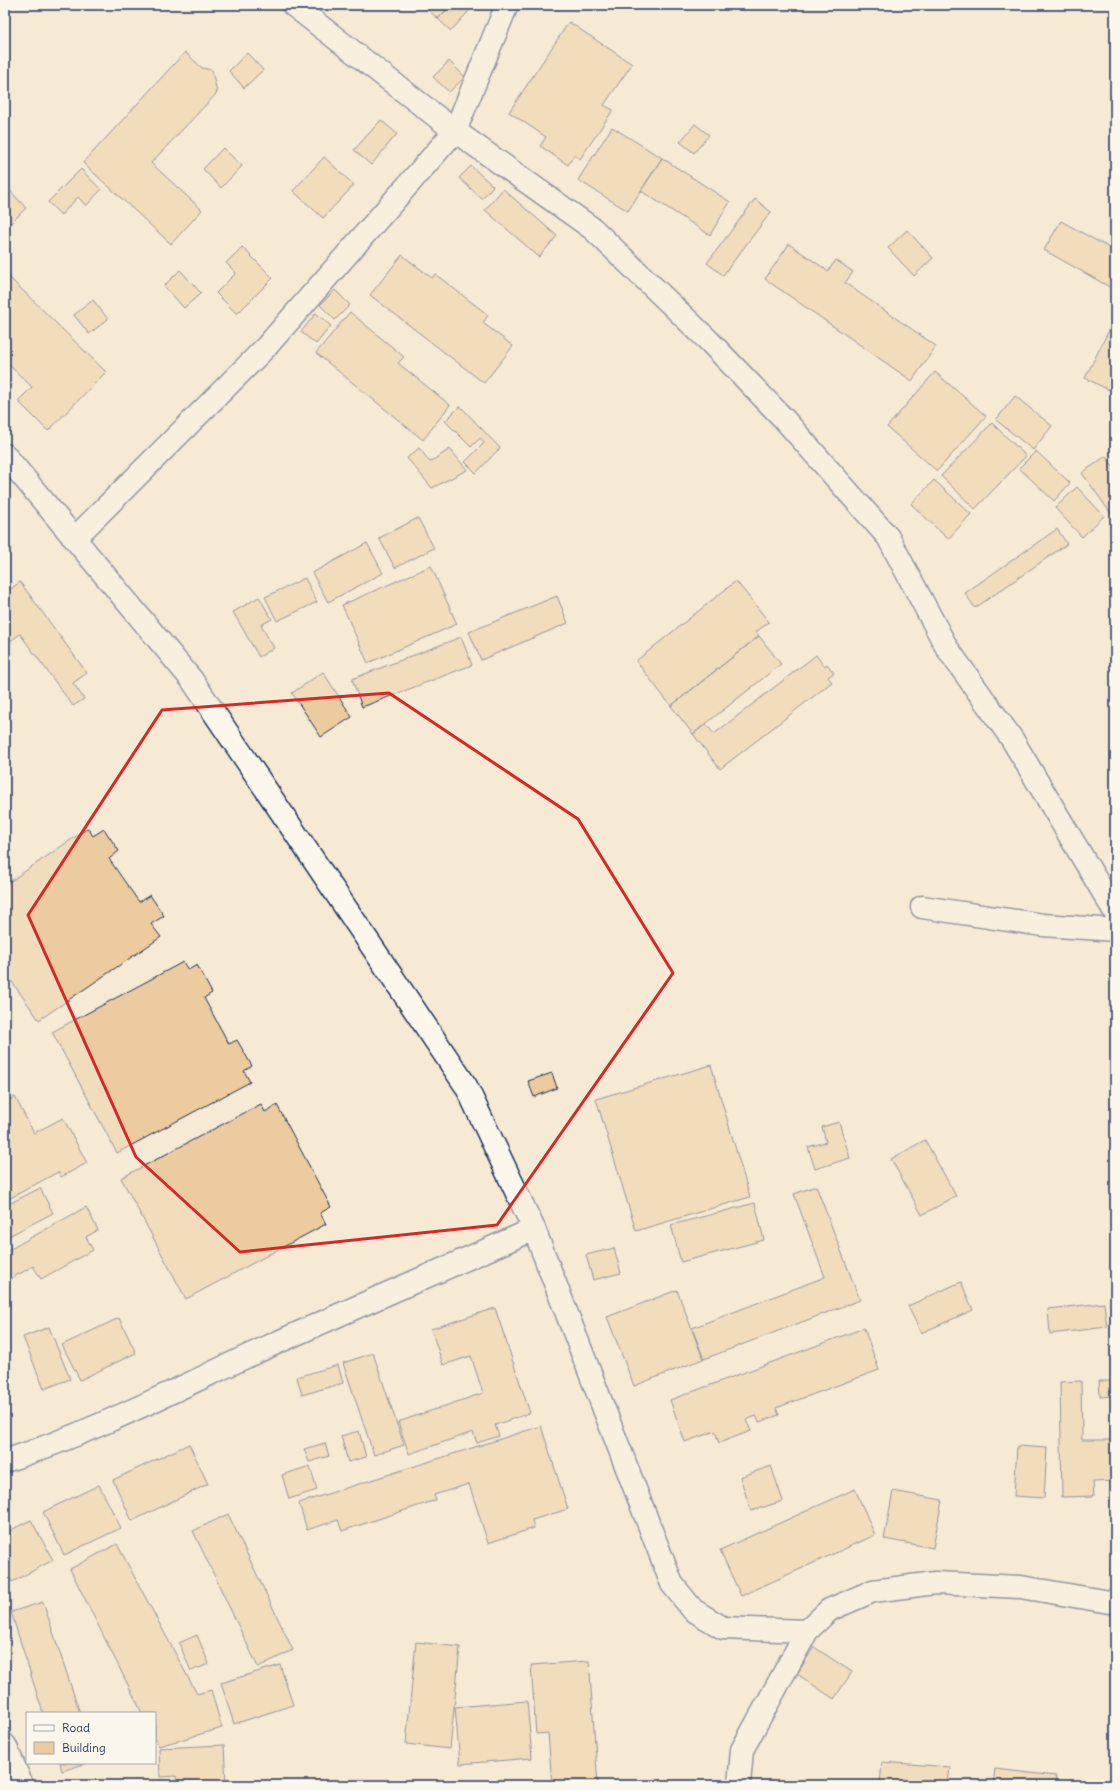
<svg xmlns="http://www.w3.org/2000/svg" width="1120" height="1790" font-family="Delius,sans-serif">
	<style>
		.building { fill: #eccc9e; stroke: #1b2f5e }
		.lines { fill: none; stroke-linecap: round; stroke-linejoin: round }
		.street-casing { stroke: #1b2f5e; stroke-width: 25 }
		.street { stroke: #fbf7ec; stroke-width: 22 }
		.marked { fill: none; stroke: #d62828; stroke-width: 3; stroke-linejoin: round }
	</style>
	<rect width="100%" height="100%" fill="#f6ead5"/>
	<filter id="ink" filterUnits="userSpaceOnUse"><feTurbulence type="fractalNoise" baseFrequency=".025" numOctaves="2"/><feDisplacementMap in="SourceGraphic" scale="8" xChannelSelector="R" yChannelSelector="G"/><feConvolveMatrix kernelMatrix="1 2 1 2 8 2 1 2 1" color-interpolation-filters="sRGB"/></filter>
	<g filter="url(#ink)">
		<path class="building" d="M 427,5 L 451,5 L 438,19 L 425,7 Z
			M 451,5 L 474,5 L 451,31 L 438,19 Z
			M 569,22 L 632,64 L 604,105 L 613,110 L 580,159 L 574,155 L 568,165 L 540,146 L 546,137 L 509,112 Z
			M 185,52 L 202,68 L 212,70 L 217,93 L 151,163 L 202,210 L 171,244 L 83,163 Z
			M 247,53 L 263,70 L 244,88 L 229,71 Z
			M 449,61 L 465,77 L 449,92 L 433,77 Z
			M 381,120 L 397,134 L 371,165 L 354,150 Z
			M 695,124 L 709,135 L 694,153 L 680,142 Z
			M 612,127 L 662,158 L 628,211 L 578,180 Z
			M 223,148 L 242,166 L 221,188 L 203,169 Z
			M 324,157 L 354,185 L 323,218 L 293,191 Z
			M 662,158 L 730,202 L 710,235 L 641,191 Z
			M 471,166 L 493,186 L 482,199 L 459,178 Z
			M 81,169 L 101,190 L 86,206 L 78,197 L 61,215 L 48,202 Z
			M 5,185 L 26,208 L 5,229 Z
			M 503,189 L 557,236 L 539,257 L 485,210 Z
			M 755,199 L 771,212 L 723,275 L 707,263 Z
			M 1061,221 L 1115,251 L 1115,290 L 1044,250 Z
			M 907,230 L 933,258 L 914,276 L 888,248 Z
			M 789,244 L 828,271 L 836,260 L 853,272 L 845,283 L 936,346 L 912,381 L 765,279 Z
			M 242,247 L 273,278 L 237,314 L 216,293 L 236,273 L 226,263 Z
			M 402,255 L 432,278 L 435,274 L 488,315 L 483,323 L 513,346 L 484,383 L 370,295 Z
			M 180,270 L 201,293 L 184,308 L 164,286 Z
			M 6,274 L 106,372 L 48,431 L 18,401 L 32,387 L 5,361 Z
			M 335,290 L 350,305 L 335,320 L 320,305 Z
			M 93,300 L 108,319 L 89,334 L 74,315 Z
			M 350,312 L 404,357 L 398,363 L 450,405 L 423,440 L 316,353 Z
			M 316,313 L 331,326 L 316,344 L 301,332 Z
			M 1115,318 L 1115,379 L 1109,390 L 1085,378 Z
			M 935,372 L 986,416 L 937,471 L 887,427 Z
			M 1015,396 L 1052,426 L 1033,450 L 996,420 Z
			M 460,406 L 500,448 L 476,473 L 465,462 L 484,443 L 480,438 L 471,447 L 445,421 Z
			M 992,423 L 1026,456 L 975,509 L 941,476 Z
			M 419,448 L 430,462 L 450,449 L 467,470 L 432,488 L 407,458 Z
			M 1036,451 L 1070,483 L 1054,501 L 1019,468 Z
			M 1106,456 L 1115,469 L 1115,513 L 1112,515 L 1082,473 Z
			M 934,480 L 971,514 L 948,539 L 911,504 Z
			M 1077,487 L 1104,516 L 1082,537 L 1055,508 Z
			M 418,518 L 434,548 L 395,568 L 379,538 Z
			M 1057,529 L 1067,544 L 975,608 L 965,593 Z
			M 367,543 L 383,573 L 328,602 L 312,573 Z
			M 431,566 L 457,624 L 368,663 L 342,605 Z
			M 305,578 L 317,602 L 277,621 L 265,597 Z
			M 736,581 L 769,622 L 756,632 L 759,636 L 671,706 L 636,661 Z
			M 20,582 L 87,673 L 73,683 L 84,699 L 73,706 L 20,634 L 5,645 L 5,593 Z
			M 557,596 L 568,623 L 481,660 L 469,632 Z
			M 259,597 L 272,619 L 261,625 L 274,648 L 259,657 L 233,612 Z
			M 759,636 L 781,664 L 693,734 L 671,706 Z
			M 461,637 L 472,665 L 362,707 L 352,679 Z
			M 816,655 L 824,666 L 827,664 L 834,673 L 828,677 L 832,682 L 720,769 L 693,734 L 706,724 L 714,734 Z
			M 323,672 L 352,717 L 321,737 L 292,693 Z
			M 88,828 L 93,836 L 104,829 L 119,851 L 109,859 L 139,902 L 150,895 L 164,916 L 151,924 L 161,937 L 39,1020 L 5,972 L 5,885 Z
			M 183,962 L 188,970 L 197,965 L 212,993 L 204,998 L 229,1044 L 237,1040 L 252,1066 L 244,1071 L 250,1082 L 117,1153 L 52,1032 Z
			M 711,1065 L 750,1197 L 636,1231 L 596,1099 Z
			M 552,1073 L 557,1088 L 534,1097 L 528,1081 Z
			M 15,1097 L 34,1133 L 63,1118 L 87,1163 L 61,1177 L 58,1172 L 5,1201 L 5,1102 Z
			M 261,1104 L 265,1112 L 277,1105 L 331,1207 L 320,1213 L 326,1224 L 186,1299 L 121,1178 Z
			M 839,1122 L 850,1158 L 815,1169 L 808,1147 L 826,1142 L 822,1127 Z
			M 925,1140 L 956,1196 L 922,1215 L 891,1159 Z
			M 816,1186 L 860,1300 L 704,1359 L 692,1328 L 825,1277 L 794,1194 Z
			M 40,1188 L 53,1213 L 5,1238 L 5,1206 Z
			M 755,1203 L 764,1240 L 681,1262 L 671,1225 Z
			M 86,1207 L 98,1230 L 86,1237 L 93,1250 L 41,1279 L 33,1266 L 5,1282 L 5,1252 Z
			M 614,1248 L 621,1273 L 593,1280 L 586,1255 Z
			M 961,1282 L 973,1310 L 921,1333 L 908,1306 Z
			M 677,1290 L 703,1359 L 634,1386 L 607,1317 Z
			M 1104,1303 L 1107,1327 L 1050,1334 L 1048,1309 Z
			M 495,1308 L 530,1413 L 495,1425 L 499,1436 L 477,1443 L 473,1432 L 409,1454 L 398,1422 L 483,1393 L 471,1356 L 443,1365 L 431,1329 Z
			M 119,1318 L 136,1353 L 80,1380 L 62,1345 Z
			M 49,1327 L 70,1379 L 44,1389 L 23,1337 Z
			M 864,1328 L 879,1370 L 776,1408 L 779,1415 L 759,1422 L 756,1416 L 746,1420 L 751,1431 L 719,1443 L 715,1431 L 685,1442 L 670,1400 Z
			M 373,1353 L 404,1445 L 374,1455 L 343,1363 Z
			M 338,1365 L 343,1383 L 302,1395 L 297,1377 Z
			M 1081,1381 L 1082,1440 L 1115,1440 L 1115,1481 L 1093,1482 L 1094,1496 L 1062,1497 L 1060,1382 Z
			M 1099,1381 L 1115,1381 L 1115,1396 L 1100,1397 Z
			M 541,1426 L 568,1509 L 532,1520 L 534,1528 L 488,1543 L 469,1484 L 434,1495 L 436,1500 L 342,1531 L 338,1520 L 307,1530 L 299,1503 Z
			M 359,1431 L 366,1457 L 348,1462 L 341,1436 Z
			M 325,1443 L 329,1456 L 309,1462 L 304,1449 Z
			M 189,1444 L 208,1484 L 132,1521 L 113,1480 Z
			M 1017,1446 L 1047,1448 L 1044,1498 L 1014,1496 Z
			M 310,1466 L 317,1490 L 289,1499 L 282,1475 Z
			M 771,1466 L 783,1501 L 751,1511 L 740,1477 Z
			M 99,1485 L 121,1528 L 64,1555 L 43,1512 Z
			M 855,1489 L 875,1535 L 741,1596 L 720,1550 Z
			M 893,1491 L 942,1500 L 933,1548 L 884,1539 Z
			M 228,1514 L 293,1650 L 258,1667 L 193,1531 Z
			M 31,1520 L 53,1560 L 12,1582 L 5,1569 L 5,1533 Z
			M 117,1544 L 197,1694 L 211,1690 L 222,1728 L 159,1746 L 155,1738 L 155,1713 L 142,1713 L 70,1569 Z
			M 43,1602 L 80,1713 L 43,1713 L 11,1612 Z
			M 197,1635 L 209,1664 L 191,1671 L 179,1643 Z
			M 416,1642 L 460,1647 L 450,1749 L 406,1744 Z
			M 814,1647 L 852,1672 L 834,1699 L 797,1674 Z
			M 589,1661 L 598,1785 L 552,1785 L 548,1733 L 536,1734 L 531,1665 Z
			M 280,1665 L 293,1705 L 234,1724 L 221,1683 Z
			M 527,1701 L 532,1758 L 460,1764 L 455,1707 Z
			M 224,1745 L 226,1785 L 177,1785 L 176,1776 L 160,1777 L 159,1748 Z
			M 882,1762 L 950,1767 L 948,1785 L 880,1785 Z
			M 60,1763 L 87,1763 L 62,1771 Z
			M 995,1769 L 1056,1776 L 1055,1785 L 993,1785 Z"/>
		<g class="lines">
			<g class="street-casing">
				<path id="street" d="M 293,5 L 455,131 L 593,229 L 709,341 L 784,419 L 888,537 L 947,648 L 1012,739 L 1115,912
					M 5,455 L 192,680 L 466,1086 L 534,1229 L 672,1584 L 693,1610 L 723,1628 L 807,1631
					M 75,538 L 267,346 L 455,131 L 507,5
					M 922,907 L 1043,925 L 1115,930
					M 5,1461 C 91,1433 171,1392 252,1354 C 346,1311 440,1271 534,1229
					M 5,1745 L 22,1785
					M 739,1785 L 742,1750 L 807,1631 L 829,1610 L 873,1591 L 935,1583 L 1021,1587 L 1115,1603"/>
			</g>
			<use href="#street" class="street"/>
		</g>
	</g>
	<path d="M0 0H1120V1790H0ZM 389,693 L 578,819 L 673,973 L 497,1225 L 240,1252 L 136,1157 L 28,915 L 162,710 Z" fill="#f6ead5" fill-opacity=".55" fill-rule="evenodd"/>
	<path class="marked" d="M 389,693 L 578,819 L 673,973 L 497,1225 L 240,1252 L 136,1157 L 28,915 L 162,710 Z"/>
	<rect width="1120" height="1790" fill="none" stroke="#fbf7ec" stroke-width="20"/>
	<rect x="10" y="10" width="1100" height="1770" fill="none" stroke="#1b2f5e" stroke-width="1.5" filter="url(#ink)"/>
	<rect x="26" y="1712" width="130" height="52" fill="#fbf7ec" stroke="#a1a7b3"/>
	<rect x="34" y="1725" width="20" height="6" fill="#fbf7ec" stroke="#a1a7b3"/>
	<text x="62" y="1732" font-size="12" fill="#1b2f5e">Road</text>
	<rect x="34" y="1742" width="20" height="12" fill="#eccc9e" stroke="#a1a7b3"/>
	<text x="62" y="1752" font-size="12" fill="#1b2f5e">Building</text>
</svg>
